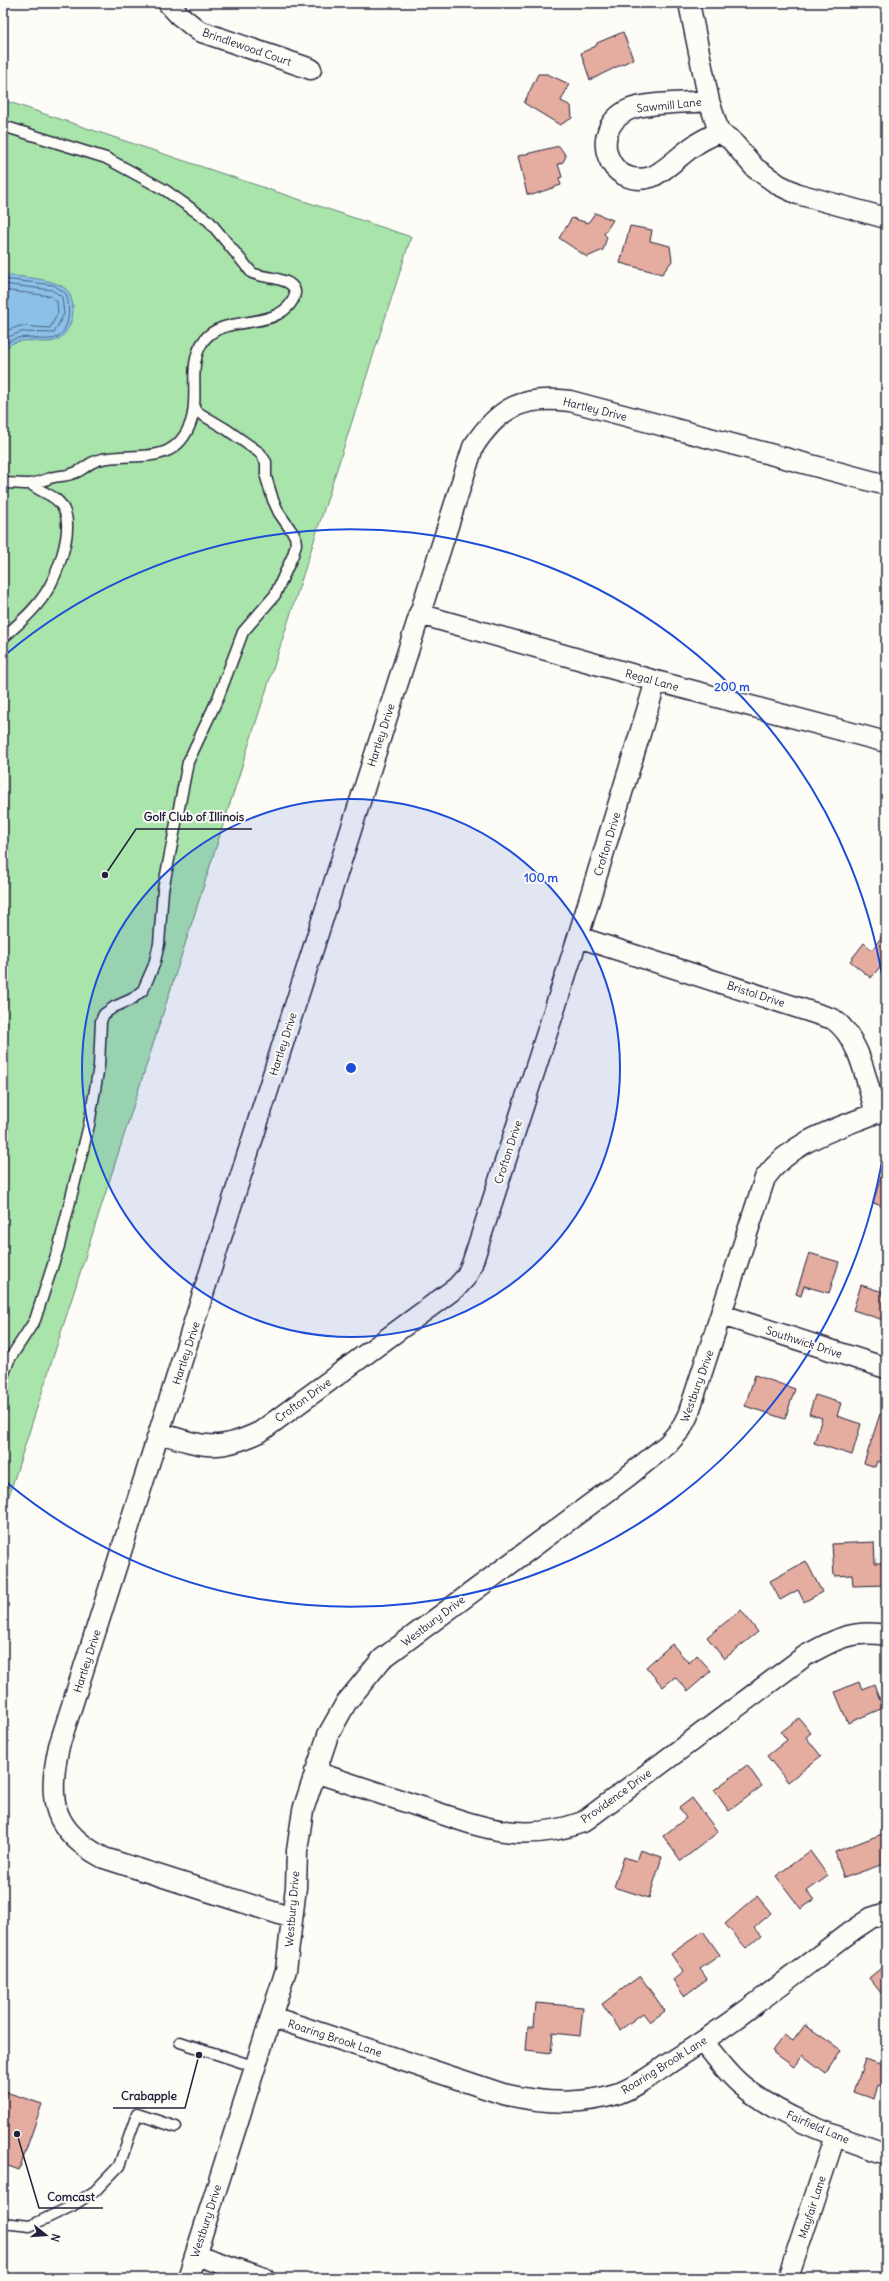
<svg xmlns="http://www.w3.org/2000/svg" width="889" height="2281" font-family="Delius,sans-serif">
	<style>
		.green { fill: #a9e5ab; stroke: #668473 }
		.water { fill: #8bc1e8; stroke: #6181a3 }
		.lines { fill: none; stroke-linecap: round; stroke-linejoin: round }
		.shore { stroke: #4c6280; stroke-width: 1 }
		.building { fill: #e5aca0; stroke: #22223b }
		.service-casing { stroke: #22223b; stroke-width: 13 }
		.minor-casing { stroke: #22223b; stroke-width: 23 }
		.service { stroke: #fdfcf7; stroke-width: 10 }
		.minor { stroke: #fdfcf7; stroke-width: 20 }
		.ring { fill: none; stroke: #1d4ed8; stroke-width: 2 }
		.labels { text-anchor: middle; stroke-width: 4; stroke-linejoin: round; paint-order: stroke }
		.street-label { font-size: 11px; fill: #22223b; stroke: #fdfcf7 }
		.centre { fill: #1d4ed8; stroke: #fdfcf7; stroke-width: 2 }
		.ring-label { font-size: 12px; text-anchor: middle; font-weight: bold; fill: #1d4ed8; stroke: #fdfcf7; stroke-width: 4; stroke-linejoin: round; paint-order: stroke }
		.leader { fill: none; stroke: #22223b; stroke-width: 1.5 }
		.callout-dot { fill: #22223b; stroke: #fdfcf7; stroke-width: 1.5 }
		.callout-label { font-size: 12px; text-anchor: middle; font-weight: bold; fill: #22223b; stroke: #fdfcf7; stroke-width: 4; stroke-linejoin: round; paint-order: stroke }
	</style>
	<rect width="100%" height="100%" fill="#fdfcf7"/>
	<filter id="ink" filterUnits="userSpaceOnUse"><feTurbulence type="fractalNoise" baseFrequency=".025" numOctaves="2"/><feDisplacementMap in="SourceGraphic" scale="8" xChannelSelector="R" yChannelSelector="G"/><feConvolveMatrix kernelMatrix="1 2 1 2 8 2 1 2 1" color-interpolation-filters="sRGB"/></filter>
	<g filter="url(#ink)">
		<path class="green" d="M 3,100 L 411,237 L 3,1514 Z"/>
		<path class="water" d="M 3,275 C 20,277 64,278 70,295 C 74,305 74,314 70,324 C 55,361 25,325 3,351 Z"/>
		<g class="lines">
			<path class="shore" d="M 3,279 L 54,285 L 66,294 C 71,307 70,337 51,339 C 31,341 23,331 3,345
				M 3,284 L 52,290 L 62,297 L 64,314 L 54,333 L 21,332 L 3,339
				M 3,290 L 50,296 L 57,301 L 58,313 L 50,328 L 20,326 L 3,332"/>
		</g>
		<path class="building" d="M 623,32 L 633,59 L 590,80 L 581,53 L 596,46 L 597,43 Z
			M 538,74 L 547,74 L 569,84 L 561,101 L 571,106 L 572,118 L 560,125 L 524,103 Z
			M 559,146 L 566,156 L 563,162 L 558,164 L 562,177 L 559,178 L 561,185 L 532,195 L 527,194 L 518,156 Z
			M 595,213 L 613,220 L 604,234 L 607,237 L 603,250 L 587,257 L 559,238 L 572,218 L 588,223 Z
			M 630,226 L 652,230 L 650,241 L 670,246 L 672,261 L 662,274 L 620,263 Z
			M 885,932 L 886,967 L 882,964 L 871,978 L 850,961 L 864,943 L 872,950 Z
			M 882,1172 L 886,1173 L 886,1207 L 873,1203 Z
			M 809,1253 L 839,1262 L 829,1293 L 804,1286 L 801,1296 L 796,1294 Z
			M 861,1285 L 886,1293 L 886,1321 L 853,1310 Z
			M 755,1375 L 795,1389 L 785,1419 L 745,1406 Z
			M 815,1395 L 841,1403 L 837,1416 L 861,1424 L 852,1455 L 814,1443 L 822,1418 L 809,1414 Z
			M 880,1414 L 886,1416 L 886,1464 L 877,1461 L 875,1467 L 864,1463 Z
			M 874,1542 L 875,1563 L 886,1563 L 886,1585 L 853,1586 L 852,1575 L 834,1576 L 832,1544 Z
			M 806,1561 L 822,1592 L 804,1602 L 798,1590 L 780,1600 L 770,1581 Z
			M 741,1610 L 758,1632 L 724,1659 L 707,1637 Z
			M 672,1644 L 689,1663 L 697,1655 L 711,1671 L 688,1691 L 675,1677 L 663,1687 L 646,1667 Z
			M 859,1682 L 862,1689 L 874,1684 L 883,1708 L 848,1723 L 835,1692 Z
			M 799,1718 L 811,1733 L 806,1737 L 821,1756 L 788,1782 L 767,1756 L 787,1740 L 781,1732 Z
			M 747,1765 L 762,1786 L 729,1811 L 714,1790 Z
			M 692,1798 L 718,1832 L 681,1861 L 663,1836 L 686,1818 L 679,1808 Z
			M 882,1834 L 886,1845 L 886,1863 L 844,1878 L 835,1852 Z
			M 640,1850 L 662,1857 L 649,1898 L 614,1887 L 624,1857 L 636,1861 Z
			M 810,1851 L 828,1876 L 807,1891 L 814,1900 L 801,1909 L 776,1876 Z
			M 757,1896 L 771,1913 L 754,1928 L 761,1936 L 746,1948 L 725,1924 Z
			M 703,1931 L 720,1955 L 700,1969 L 707,1979 L 684,1996 L 673,1980 L 683,1972 L 671,1954 Z
			M 886,1964 L 886,1988 L 881,1993 L 869,1978 Z
			M 640,1976 L 665,2011 L 650,2022 L 643,2013 L 620,2030 L 602,2004 Z
			M 536,2003 L 583,2007 L 580,2036 L 553,2033 L 551,2053 L 526,2050 L 528,2027 L 534,2027 Z
			M 805,2025 L 841,2050 L 826,2073 L 802,2055 L 794,2067 L 772,2051 L 784,2035 L 793,2041 Z
			M 865,2059 L 886,2066 L 886,2088 L 878,2085 L 874,2099 L 854,2092 Z
			M 3,2091 L 42,2104 L 19,2170 L 3,2164 Z"/>
		<g class="lines">
			<g class="service-casing">
				<path id="service" d="M 3,126 L 106,158 L 165,190 L 209,221 L 252,273 C 264,278 280,277 290,284 C 303,293 288,309 278,314 C 257,326 221,319 205,339 C 186,362 200,396 191,422 C 174,470 132,450 98,460 C 88,463 82,471 74,473 C 68,476 60,476 54,477 C 46,479 38,483 30,484 C 21,484 12,483 3,483
					M 3,638 C 18,624 34,611 45,594 C 57,576 74,531 64,510 C 58,495 41,493 31,484
					M 3,1376 L 9,1360 L 35,1320 L 59,1246 L 89,1125 L 99,1066 L 101,1021 L 104,1014 L 114,1007 L 132,999 L 143,990 L 154,965 L 159,944 L 163,890 L 188,762 L 218,698 L 243,632 L 275,595 L 293,555 L 296,544 L 295,536 L 279,513 L 273,500 L 266,477 L 266,462 L 260,453 L 226,429 L 194,410
					M 180,2042 L 256,2067
					M 3,2223 L 30,2226 L 72,2206 L 95,2191 L 119,2166 L 137,2114 L 176,2127"/>
			</g>
			<g class="minor-casing">
				<path id="minor" d="M 168,3 L 179,15 L 199,31 L 311,69
					M 689,3 L 709,101 L 719,132 L 731,140 L 755,168 L 779,185 L 798,194 L 886,218
					M 709,101 C 688,103 646,102 628,110 C 586,131 609,190 651,177 C 665,172 682,153 695,145 C 702,140 711,136 719,132
					M 419,614 L 656,681 L 886,742
					M 578,937 L 833,1019 C 861,1039 866,1082 876,1113
					M 722,1315 L 886,1368
					M 160,1433 C 204,1447 218,1452 260,1432 L 457,1287 L 466,1277 L 472,1264 L 578,937 L 656,681
					M 315,1772 C 349,1783 384,1795 418,1806 C 478,1826 520,1845 583,1822 L 805,1656 C 834,1640 852,1629 886,1635
					M 292,1918 L 104,1858 C 52,1831 47,1800 59,1746 L 473,447 C 499,407 523,395 570,401 L 886,485
					M 272,2017 L 503,2094 C 541,2103 581,2106 619,2093 C 639,2086 657,2071 674,2060 C 736,2021 794,1974 853,1930 L 871,1918 L 886,1913
					M 703,2042 C 716,2056 728,2075 744,2087 C 785,2120 836,2136 886,2154
					M 196,2255 L 264,2278
					M 188,2278 L 286,1970 L 296,1887 L 297,1851 L 303,1810 L 328,1735 L 346,1703 L 382,1659 L 627,1477 L 668,1444 L 681,1429 L 688,1415 L 765,1178 C 793,1140 834,1130 876,1113 L 886,1112
					M 788,2278 L 835,2136"/>
			</g>
			<use href="#service" class="service"/>
			<use href="#minor" class="minor"/>
		</g>
	</g>
	<circle cx="351" cy="1068" r="269" fill="#1d4ed8" fill-opacity=".12"/>
	<g class="ring">
		<circle cx="351" cy="1068" r="269"/>
		<path d="M886 1134A539 539 0 0 1 5 1481M5 655A539 539 0 0 1 886 1002"/>
	</g>
	<g class="labels">
		<g class="street-label">
			<text transform="translate(247 47) rotate(19)" y="4">Brindlewood Court</text>
			<text transform="translate(669 105) rotate(-6)" y="4">Sawmill Lane</text>
			<text transform="translate(595 409) rotate(14)" y="4">Hartley Drive</text>
			<text transform="translate(652 680) rotate(15)" y="4">Regal Lane</text>
			<text transform="translate(381 735) rotate(-72)" y="4">Hartley Drive</text>
			<text transform="translate(607 844) rotate(-73)" y="4">Crofton Drive</text>
			<text transform="translate(756 994) rotate(18)" y="4">Bristol Drive</text>
			<text transform="translate(283 1044) rotate(-72)" y="4">Hartley Drive</text>
			<text transform="translate(508 1152) rotate(-72)" y="4">Crofton Drive</text>
			<text transform="translate(804 1342) rotate(18)" y="4">Southwick Drive</text>
			<text transform="translate(186 1353) rotate(-72)" y="4">Hartley Drive</text>
			<text transform="translate(697 1386) rotate(-70)" y="4">Westbury Drive</text>
			<text transform="translate(303 1400) rotate(-36)" y="4">Crofton Drive</text>
			<text transform="translate(433 1621) rotate(-37)" y="4">Westbury Drive</text>
			<text transform="translate(87 1661) rotate(-72)" y="4">Hartley Drive</text>
			<text transform="translate(616 1796) rotate(-36)" y="4">Providence Drive</text>
			<text transform="translate(292 1909) rotate(-85)" y="4">Westbury Drive</text>
			<text transform="translate(335 2038) rotate(18)" y="4">Roaring Brook Lane</text>
			<text transform="translate(664 2065) rotate(-32)" y="4">Roaring Brook Lane</text>
			<text transform="translate(818 2127) rotate(23)" y="4">Fairfield Lane</text>
			<text transform="translate(812 2207) rotate(-72)" y="4">Mayfair Lane</text>
			<text transform="translate(206 2221) rotate(-72)" y="4">Westbury Drive</text>
		</g>
	</g>
	<circle cx="351" cy="1068" r="6" class="centre"/>
	<g class="ring-label">
		<text x="732" y="691">200 m</text>
		<text x="541" y="882">100 m</text>
	</g>
	<path class="leader" d="M105 875L136 829H252M199 2055L185 2108H113M17 2134L39 2208H103"/>
	<g class="callout-dot">
		<circle cx="105" cy="875" r="4"/>
		<circle cx="199" cy="2055" r="4"/>
		<circle cx="17" cy="2134" r="4"/>
	</g>
	<g class="callout-label">
		<text x="194" y="821">Golf Club of Illinois</text>
		<text x="149" y="2100">Crabapple</text>
		<text x="71" y="2201">Comcast</text>
	</g>
	<rect width="889" height="2281" fill="none" stroke="#fdfcf7" stroke-width="16"/>
	<rect x="8" y="8" width="873" height="2265" fill="none" stroke="#22223b" stroke-width="1.5" filter="url(#ink)"/>
	<g transform="translate(46 2235) rotate(107)" stroke="#fdfcf7" stroke-width="3" paint-order="stroke">
	<path d="M0-3L7 15L0 10L-7 15Z" fill="#22223b"/>
	<text y="-6" font-size="11" font-weight="bold" text-anchor="middle" fill="#22223b">N</text>
	</g>
</svg>
